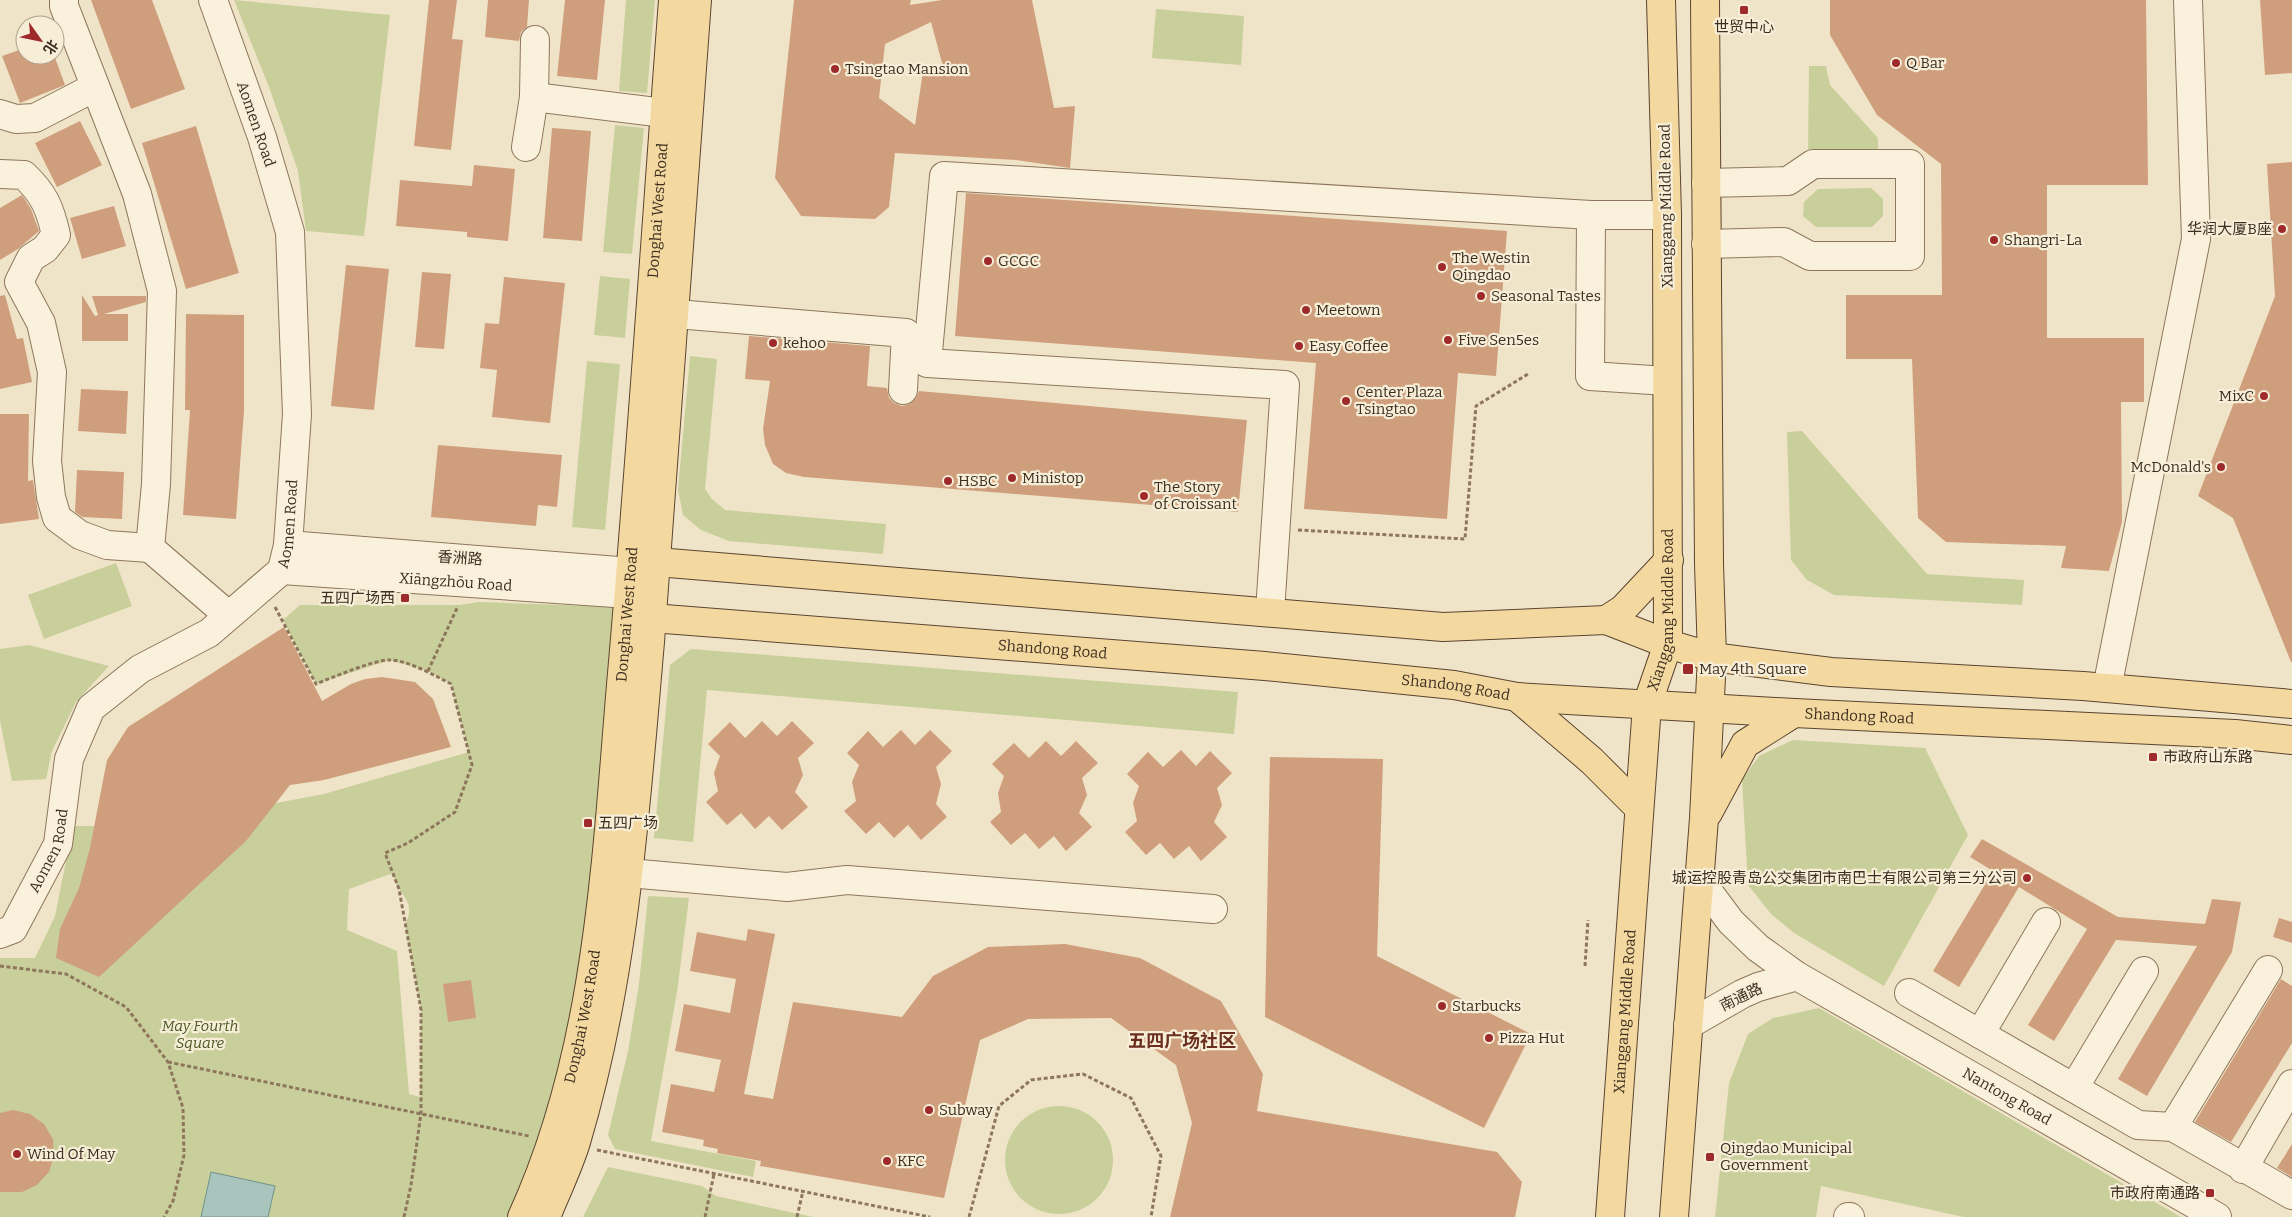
<svg xmlns="http://www.w3.org/2000/svg" width="2292" height="1217" font-family="Bitter,'Noto Sans SC',serif">
	<style>
		.green { fill: #c9cf9b; fill-rule: evenodd }
		.water { fill: #a9c4bc; stroke: #6f938a }
		.building { fill: #cf9f7d; fill-rule: evenodd }
		.lines { fill: none; stroke-linecap: round; stroke-linejoin: round }
		.minor-casing { stroke: #8d765c; stroke-width: 30 }
		.major-casing { stroke: #5b4430; stroke-width: 30 }
		.path { stroke: #8d765c; stroke-width: 3; stroke-dasharray: 4 2.5; stroke-linecap: butt }
		.minor { stroke: #faf1dc; stroke-width: 28 }
		.major { stroke: #f3d9a0; stroke-width: 28 }
		.poi-dot { fill: #9e2a2b; stroke: #f7eed8; stroke-width: 2 }
		.labels { text-anchor: middle; stroke-width: 4.5; stroke-linejoin: round; paint-order: stroke }
		.poi-label { font-size: 15px; fill: #3d2e20; stroke: #f7eed8; text-anchor: start }
		.street-label { font-size: 15px; fill: #3d2e20; stroke: #f7eed8 }
		.park-label { font-size: 15px; font-style: italic; fill: #4d5a26; stroke: #f7eed8 }
		.quarter-label { font-size: 18px; font-weight: bold; fill: #6b2e1e; stroke: #f7eed8 }
	</style>
	<rect width="100%" height="100%" fill="#f0e4c8"/>
	<path class="green" d="M 234,0 L 390,15 L 364,236 L 306,231 L 298,171 L 269,87 Z
		M 626,0 L 655,0 L 647,93 L 619,91 Z
		M 1156,9 L 1244,16 L 1241,65 L 1152,58 Z
		M 1809,66 L 1826,66 L 1830,85 L 1878,138 L 1878,150 L 1808,150 Z
		M 615,125 L 644,128 L 632,254 L 603,252 Z
		M 1871,188 L 1883,199 L 1883,216 L 1872,227 L 1816,227 L 1803,216 L 1804,202 L 1818,189 Z
		M 600,276 L 630,279 L 625,338 L 594,335 Z
		M 690,356 L 717,359 L 705,489 L 711,498 L 725,510 L 886,524 L 883,554 L 729,541 L 701,530 L 683,515 L 678,490 Z
		M 587,361 L 620,364 L 605,530 L 572,527 Z
		M 1802,431 L 1927,574 L 2024,580 L 2022,605 L 1834,595 L 1807,580 L 1791,560 L 1787,432 Z
		M 116,563 L 132,606 L 44,639 L 28,595 Z
		M 479,602 L 617,607 L 582,982 L 548,1128 L 510,1217 L 0,1217 L 0,958 L 35,958 L 55,916 L 73,826 L 122,826 L 224,813 L 324,794 L 469,752 L 451,684 L 428,671 L 390,660 L 316,684 L 283,620 L 300,605 L 459,605 ZM 393,873 C 394,878 396,885 399,889 C 407,900 414,909 405,923 L 421,1010 L 420,1097 L 409,1094 L 397,951 L 347,930 L 349,889 Z
		M 29,645 L 109,666 L 76,702 L 52,751 L 46,779 L 12,781 L 0,721 L 0,649 Z
		M 691,649 L 1238,692 L 1234,734 L 707,690 L 693,842 L 654,838 L 670,665 Z
		M 1793,740 L 1925,748 L 1968,835 L 1884,986 L 1794,933 L 1771,914 L 1748,885 L 1742,780 L 1759,756 Z
		M 648,896 L 689,898 L 677,992 L 651,1141 L 756,1161 L 753,1177 L 615,1149 L 608,1135 L 628,1051 L 639,984 Z
		M 1819,1008 L 2181,1217 L 1964,1217 L 1821,1186 L 1816,1217 L 1715,1217 L 1729,1083 L 1748,1034 L 1773,1018 Z
		M1005 1160a54 54 0 1 1 108 0a54 54 0 1 1-108 0Z
		M 608,1167 L 702,1186 L 716,1196 L 813,1217 L 583,1217 Z"/>
	<path class="water" d="M 211,1172 L 275,1186 L 268,1217 L 201,1217 Z"/>
	<path class="building" d="M 91,0 L 152,0 L 185,89 L 131,109 Z
		M 429,0 L 457,0 L 452,39 L 463,40 L 451,150 L 414,146 Z
		M 488,0 L 529,0 L 527,27 L 521,32 L 519,41 L 485,37 Z
		M 565,0 L 605,0 L 597,80 L 557,76 Z
		M 794,0 L 911,0 L 910,5 L 942,0 L 1032,0 L 1054,108 L 1075,106 L 1070,168 L 1016,160 L 895,153 L 889,207 L 875,219 L 801,216 L 775,178 ZM 931,22 L 945,74 L 923,71 L 915,125 L 879,98 L 885,44 Z
		M 1830,0 L 2146,0 L 2148,185 L 2047,185 L 2047,338 L 2144,338 L 2144,402 L 2121,402 L 2122,522 L 2109,571 L 2061,568 L 2066,546 L 1946,542 L 1918,518 L 1912,359 L 1846,359 L 1846,295 L 1942,295 L 1941,164 L 1877,115 L 1830,35 Z
		M 2260,0 L 2292,0 L 2292,73 L 2265,75 Z
		M 25,48 L 25,55 L 54,55 L 65,85 L 20,103 L 2,56 Z
		M 80,121 L 102,165 L 57,187 L 35,143 Z
		M 196,126 L 239,273 L 186,289 L 142,143 Z
		M 552,128 L 591,131 L 582,241 L 543,238 Z
		M 2292,162 L 2292,662 L 2291,662 L 2233,518 L 2198,496 L 2275,296 L 2267,164 Z
		M 474,165 L 515,169 L 508,241 L 467,237 L 467,232 L 396,226 L 400,180 L 472,186 Z
		M 966,193 L 1507,231 L 1496,376 L 1458,373 L 1447,519 L 1304,509 L 1316,363 L 955,336 Z
		M 22,195 L 31,209 L 39,231 L 18,249 L 0,260 L 0,208 Z
		M 114,206 L 126,246 L 82,259 L 70,218 Z
		M 346,265 L 389,269 L 374,410 L 331,406 Z
		M 422,272 L 451,274 L 444,349 L 415,347 Z
		M 504,277 L 565,283 L 550,423 L 492,417 L 497,370 L 480,368 L 485,323 L 499,324 Z
		M 5,295 L 17,339 L 23,338 L 32,382 L 0,389 L 0,296 Z
		M 82,295 L 95,316 L 98,315 L 92,296 L 146,296 L 146,302 L 104,314 L 128,314 L 128,341 L 82,341 Z
		M 186,314 L 244,315 L 244,411 L 236,519 L 183,515 L 190,410 L 185,410 Z
		M 749,336 L 870,346 L 867,386 L 887,388 L 889,398 L 894,403 L 902,406 L 910,404 L 916,398 L 919,391 L 1247,420 L 1238,512 L 804,477 L 786,473 L 773,464 L 765,445 L 763,429 L 770,381 L 745,379 Z
		M 81,389 L 128,391 L 126,434 L 78,431 Z
		M 0,414 L 29,414 L 28,481 L 33,480 L 39,519 L 0,524 Z
		M 438,445 L 562,455 L 557,507 L 538,505 L 536,526 L 431,517 Z
		M 77,470 L 124,472 L 122,519 L 82,517 L 75,512 Z
		M 284,627 L 322,701 L 351,684 L 365,679 L 382,677 L 415,682 L 433,699 L 451,747 L 324,780 L 290,785 L 246,841 L 99,977 L 56,958 L 60,929 L 79,888 L 90,848 L 107,760 L 128,727 Z
		M 762,721 L 777,736 L 792,721 L 814,743 L 798,758 L 803,775 L 795,792 L 808,807 L 782,830 L 769,816 L 755,829 L 741,813 L 727,825 L 706,802 L 718,791 L 714,773 L 720,756 L 708,744 L 730,722 L 745,738 Z
		M 901,730 L 915,745 L 930,730 L 952,751 L 936,767 L 941,784 L 936,804 L 947,817 L 921,840 L 908,825 L 894,838 L 879,822 L 866,834 L 844,811 L 856,801 L 852,782 L 859,765 L 847,753 L 868,731 L 883,747 Z
		M 1046,741 L 1061,756 L 1076,741 L 1098,763 L 1082,778 L 1087,795 L 1079,813 L 1092,827 L 1066,851 L 1054,836 L 1039,849 L 1025,833 L 1011,845 L 990,822 L 1001,812 L 998,793 L 1004,776 L 992,764 L 1014,743 L 1029,758 Z
		M 1181,750 L 1196,766 L 1210,751 L 1232,773 L 1217,788 L 1222,805 L 1214,822 L 1227,837 L 1201,861 L 1189,846 L 1174,859 L 1160,843 L 1146,855 L 1125,832 L 1137,821 L 1133,803 L 1139,786 L 1127,774 L 1148,752 L 1163,767 Z
		M 1270,757 L 1383,759 L 1377,956 L 1531,1034 L 1484,1128 L 1265,1017 Z
		M 1982,839 L 2118,917 L 2205,924 L 2212,899 L 2241,902 L 2232,952 L 2147,1096 L 2118,1079 L 2197,946 L 2116,940 L 2054,1041 L 2028,1025 L 2087,929 L 2019,887 L 1959,987 L 1933,971 L 1993,871 L 1970,857 Z
		M 2279,918 L 2292,922 L 2292,943 L 2273,937 Z
		M 748,929 L 775,934 L 744,1094 L 773,1099 L 793,1002 L 902,1017 L 933,976 L 988,947 L 1065,944 L 1140,958 L 1221,1001 L 1263,1074 L 1257,1111 L 1497,1152 L 1522,1182 L 1515,1217 L 1170,1217 L 1192,1123 L 1176,1065 L 1111,1018 L 1028,1019 L 980,1040 L 944,1198 L 760,1166 L 761,1161 L 717,1153 L 718,1149 L 703,1146 L 704,1140 L 662,1132 L 671,1084 L 714,1092 L 721,1060 L 675,1051 L 684,1004 L 730,1013 L 736,979 L 690,971 L 697,932 L 746,941 Z
		M 2281,979 L 2292,986 L 2292,1043 L 2231,1142 L 2195,1122 Z
		M 471,980 L 476,1018 L 448,1022 L 443,984 Z
		M 13,1110 L 30,1114 L 44,1124 L 53,1139 L 54,1156 L 49,1172 L 37,1185 L 22,1192 L 0,1192 L 0,1113 Z
		M 2292,1144 L 2292,1177 L 2277,1168 Z"/>
	<g class="lines">
		<g class="minor-casing">
			<g id="minor">
				<path d="M 64,0 L 64,6 L 137,194 L 162,291 L 156,484 L 150,548 L 228,615"/>
				<path d="M 534,97 L 664,113"/>
				<path d="M 0,114 L 16,119 L 35,118 L 95,87"/>
				<path d="M 526,147 L 534,97 L 535,40"/>
				<path d="M 0,174 L 24,175 C 44,194 50,208 56,235 L 45,249 L 31,258 L 19,282 L 41,323 L 52,372 L 47,461 L 51,497 L 57,518 L 80,535 L 107,545 L 150,548"/>
				<path d="M 1706,183 L 1788,181 L 1813,164 L 1910,164 L 1910,256 L 1810,256 L 1784,242 L 1706,244"/>
				<path d="M 1591,215 L 1590,376 L 1667,381"/>
				<path d="M 676,314 L 906,333 L 903,390"/>
				<path d="M 288,545 L 631,572"/>
				<path id="s1" d="M 282,570 L 629,594"/>
				<path d="M 1270,612 L 1285,385 L 927,363 L 944,176 L 1591,215 L 1667,215"/>
				<path d="M 2107,688 L 2196,239 L 2188,0"/>
				<path d="M 629,873 L 787,887 L 847,880 L 1213,909"/>
				<path id="s2" d="M 1699,879 L 1731,922 L 1758,948 L 1797,976 L 2217,1217"/>
				<path id="s3" d="M 0,934 L 13,929 L 58,844 L 69,759 L 91,708 L 140,669 L 209,633 L 282,570 L 288,545 L 297,414 L 290,232 L 262,137 L 213,0"/>
				<path d="M 1909,993 L 2138,1125 L 2173,1127 L 2292,1195"/>
				<path d="M 1688,1025 L 1742,994 L 1758,987 L 1797,976"/>
				<path d="M 1980,1034 L 2046,922"/>
				<path d="M 2074,1088 L 2144,971"/>
				<path d="M 2173,1127 L 2268,970"/>
				<path d="M 2243,1169 L 2292,1084"/>
				<path d="M 1848,1217 L 1850,1217"/>
			</g>
		</g>
		<g class="major-casing">
			<g id="major">
				<path d="M 631,572 L 657,562 L 1443,627 L 1606,620 L 1668,644 L 1712,657 L 1831,672 L 2083,686 L 2292,704"/>
				<path id="s4" d="M 629,594 L 652,618 L 1265,666 L 1454,685 L 1517,697 L 1794,713 L 2235,734 L 2292,740"/>
				<path d="M 1606,620 L 1623,609 L 1669,560"/>
				<path d="M 1517,697 L 1592,761 L 1638,807"/>
				<path d="M 1708,813 L 1745,744 L 1794,713"/>
				<path id="s5" d="M 522,1217 C 598,1052 606,863 621,685 C 641,457 656,228 673,0"/>
				<path d="M 546,1217 C 556,1192 568,1168 576,1142 C 625,977 635,812 650,642 C 667,428 682,214 697,0"/>
				<path id="s6" d="M 1610,1217 L 1647,705 L 1668,644 L 1667,215 L 1661,0"/>
				<path d="M 1674,1217 L 1704,818 L 1712,657 L 1709,564 L 1705,0"/>
			</g>
		</g>
		<path class="path" d="M 1298,530 L 1465,539 L 1476,406 L 1528,374
			M 275,607 L 316,684 C 331,678 376,659 390,660 C 407,660 436,676 451,684 L 472,765 L 455,812 L 408,843 L 385,853 L 399,889 L 421,1010 L 421,1113 L 411,1185 L 404,1217
			M 428,671 L 458,606
			M 0,966 L 66,974 L 126,1007 L 168,1062 L 183,1108 L 184,1155 L 173,1201 L 164,1217
			M 1585,966 L 1588,920
			M 168,1062 L 529,1136
			M 597,1150 L 930,1217
			M 705,1217 L 714,1174
			M 797,1217 L 803,1191
			M 969,1217 L 999,1106 L 1031,1080 L 1083,1074 L 1131,1098 L 1161,1156 L 1151,1217"/>
		<use href="#minor" class="minor"/>
		<use href="#major" class="major"/>
	</g>
	<g class="poi-dot">
		<rect x="1739" y="5" width="10" height="10" rx="2.5"/>
		<circle cx="1896" cy="63" r="5"/>
		<circle cx="835" cy="69" r="5"/>
		<circle cx="2282" cy="229" r="5"/>
		<circle cx="1994" cy="240" r="5"/>
		<circle cx="988" cy="261" r="5"/>
		<circle cx="1442" cy="267" r="5"/>
		<circle cx="1481" cy="296" r="5"/>
		<circle cx="1306" cy="310" r="5"/>
		<circle cx="1448" cy="340" r="5"/>
		<circle cx="773" cy="343" r="5"/>
		<circle cx="1299" cy="346" r="5"/>
		<circle cx="2264" cy="396" r="5"/>
		<circle cx="1346" cy="401" r="5"/>
		<circle cx="2221" cy="467" r="5"/>
		<circle cx="1012" cy="478" r="5"/>
		<circle cx="948" cy="481" r="5"/>
		<circle cx="1144" cy="496" r="5"/>
		<rect x="400" y="593" width="10" height="10" rx="2.5"/>
		<rect x="1682" y="663" width="12" height="12" rx="2.5"/>
		<rect x="2148" y="752" width="10" height="10" rx="2.5"/>
		<rect x="583" y="818" width="10" height="10" rx="2.5"/>
		<circle cx="2027" cy="878" r="5"/>
		<circle cx="1442" cy="1006" r="5"/>
		<circle cx="1489" cy="1038" r="5"/>
		<circle cx="929" cy="1110" r="5"/>
		<circle cx="17" cy="1154" r="5"/>
		<rect x="1705" y="1152" width="10" height="10" rx="2.5"/>
		<circle cx="887" cy="1161" r="5"/>
		<rect x="2205" y="1188" width="10" height="10" rx="2.5"/>
	</g>
	<g class="labels">
		<g class="poi-label">
			<text x="1744" y="32" text-anchor="middle">世贸中心</text>
			<text x="1906" y="68">Q Bar</text>
			<text x="845" y="74">Tsingtao Mansion</text>
			<text x="2272" y="234" text-anchor="end">华润大厦B座</text>
			<text x="2004" y="245">Shangri-La</text>
			<text x="1452" y="263">The Westin<tspan x="1452" dy="17">Qingdao</tspan></text>
			<text x="998" y="266">GCGC</text>
			<text x="1491" y="301">Seasonal Tastes</text>
			<text x="1316" y="315">Meetown</text>
			<text x="1458" y="345">Five Sen5es</text>
			<text x="783" y="348">kehoo</text>
			<text x="1309" y="351">Easy Coffee</text>
			<text x="1356" y="397">Center Plaza<tspan x="1356" dy="17">Tsingtao</tspan></text>
			<text x="2254" y="401" text-anchor="end">MixC</text>
			<text x="2211" y="472" text-anchor="end">McDonald's</text>
			<text x="1022" y="483">Ministop</text>
			<text x="958" y="486">HSBC</text>
			<text x="1154" y="492">The Story<tspan x="1154" dy="17">of Croissant</tspan></text>
			<text x="395" y="603" text-anchor="end">五四广场西</text>
			<text x="1699" y="674">May 4th Square</text>
			<text x="2163" y="762">市政府山东路</text>
			<text x="598" y="828">五四广场</text>
			<text x="2017" y="883" text-anchor="end">城运控股青岛公交集团市南巴士有限公司第三分公司</text>
			<text x="1452" y="1011">Starbucks</text>
			<text x="1499" y="1043">Pizza Hut</text>
			<text x="939" y="1115">Subway</text>
			<text x="1720" y="1153">Qingdao Municipal<tspan x="1720" dy="17">Government</tspan></text>
			<text x="27" y="1159">Wind Of May</text>
			<text x="897" y="1166">KFC</text>
			<text x="2200" y="1198" text-anchor="end">市政府南通路</text>
		</g>
		<g class="street-label">
			<text transform="translate(256 124) rotate(71)" y="5">Aomen Road</text>
			<text transform="translate(1666 206) rotate(-91)" y="5">Xianggang Middle Road</text>
			<text dy="5" stroke="none"><textPath href="#s5" startOffset="1020">Donghai West Road</textPath></text>
			<text dy="5" stroke="none"><textPath href="#s3" startOffset="535">Aomen Road</textPath></text>
			<text transform="translate(460 558) rotate(4)" y="5">香洲路</text>
			<text dy="5" stroke="none"><textPath href="#s1" startOffset="174">Xiāngzhōu Road</textPath></text>
			<text dy="5" stroke="none"><textPath href="#s6" startOffset="611">Xianggang Middle Road</textPath></text>
			<text dy="5" stroke="none"><textPath href="#s5" startOffset="615">Donghai West Road</textPath></text>
			<text dy="5" stroke="none"><textPath href="#s4" startOffset="435">Shandong Road</textPath></text>
			<text dy="5" stroke="none"><textPath href="#s4" startOffset="840">Shandong Road</textPath></text>
			<text dy="5" stroke="none"><textPath href="#s4" startOffset="1245">Shandong Road</textPath></text>
			<text dy="5" stroke="none"><textPath href="#s3" startOffset="101">Aomen Road</textPath></text>
			<text transform="translate(1741 997) rotate(-26)" y="5">南通路</text>
			<text dy="5" stroke="none"><textPath href="#s6" startOffset="206">Xianggang Middle Road</textPath></text>
			<text dy="5" stroke="none"><textPath href="#s5" startOffset="210">Donghai West Road</textPath></text>
			<text dy="5" stroke="none"><textPath href="#s2" startOffset="381">Nantong Road</textPath></text>
		</g>
		<g class="park-label">
			<text x="200" y="1031">May Fourth<tspan x="200" dy="17">Square</tspan></text>
		</g>
		<g class="quarter-label">
			<text x="1182" y="1047">五四广场社区</text>
		</g>
	</g>
	<g transform="translate(40 40) rotate(123)"><circle r="24" fill="#f7eed8" stroke="#ada18e"/>
	<path d="M0-4L9 19L0 12L-9 19Z" fill="#9e2a2b"/>
	<text y="-8" font-size="14" font-weight="bold" text-anchor="middle" fill="#3d2e20">北</text>
	</g>
</svg>
